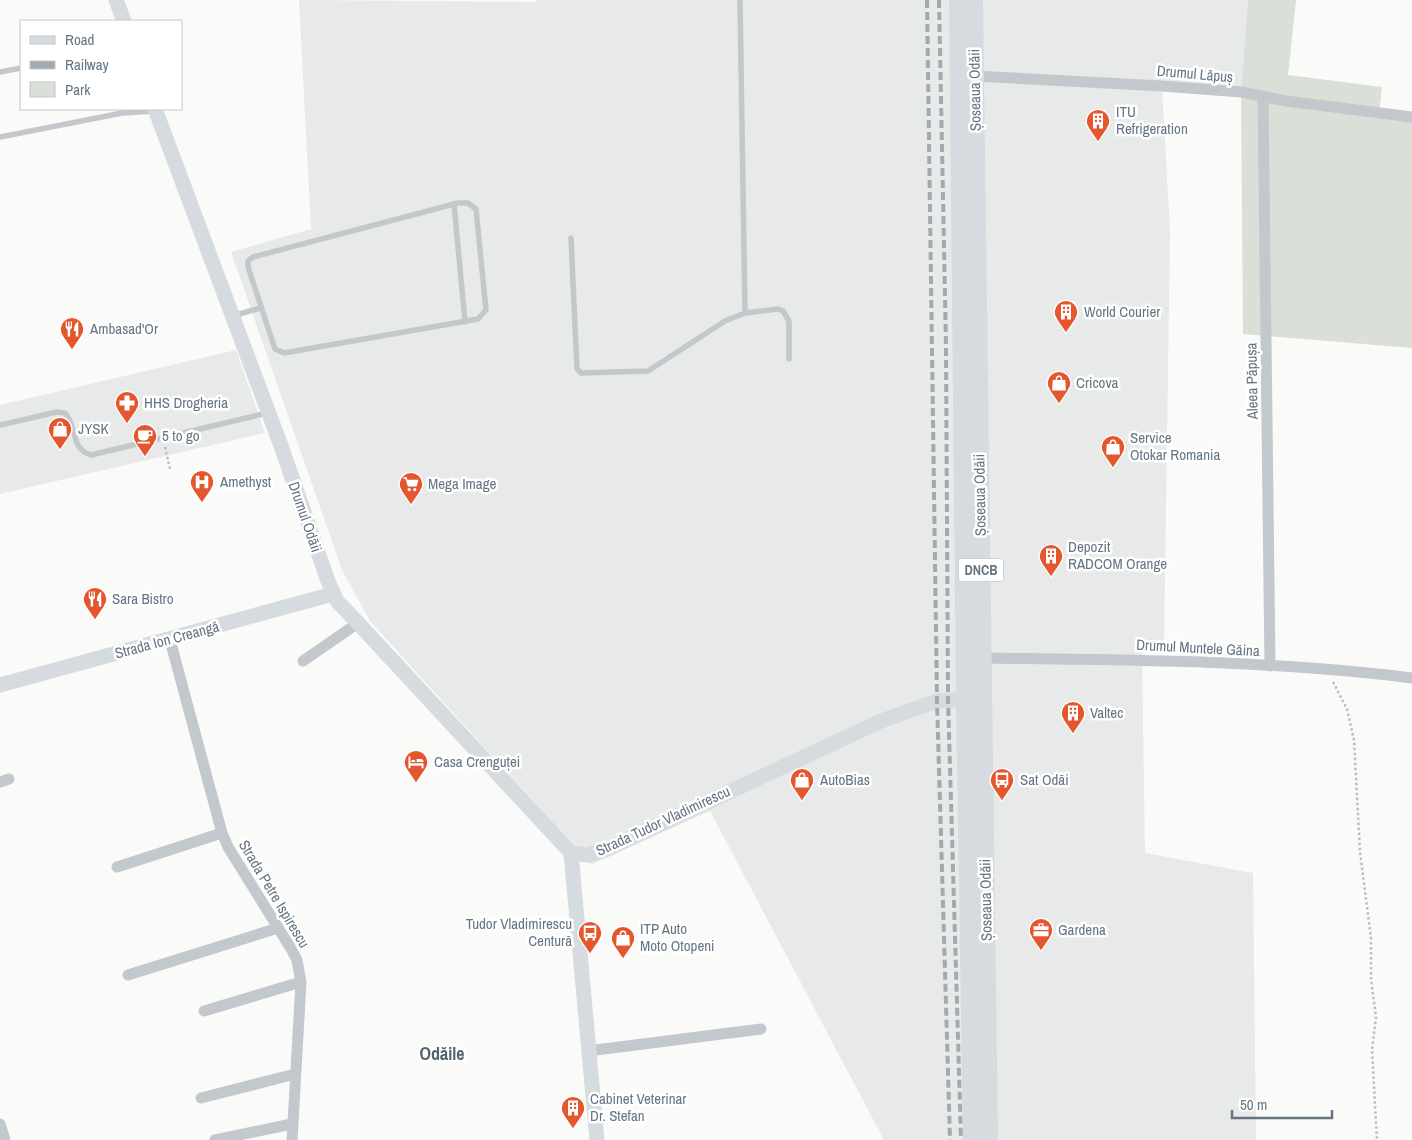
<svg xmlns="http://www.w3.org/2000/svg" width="1412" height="1140" font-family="'Archivo Narrow',sans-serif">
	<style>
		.built { fill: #e8e9e9 }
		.green { fill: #dadfd7 }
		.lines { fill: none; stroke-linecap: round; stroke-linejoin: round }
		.path { stroke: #bbbfc2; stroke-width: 2.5; stroke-dasharray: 2.5 2.5; stroke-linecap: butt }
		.lane { stroke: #c3c8cc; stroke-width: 5.5 }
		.street { stroke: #c3c8cc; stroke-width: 11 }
		.secondary { stroke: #d6dbdf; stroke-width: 15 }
		.primary { stroke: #d6dbdf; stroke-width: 18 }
		.rail { stroke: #a2aab0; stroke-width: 4; stroke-dasharray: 8 4; stroke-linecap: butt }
		.labels { text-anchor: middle; stroke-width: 5; stroke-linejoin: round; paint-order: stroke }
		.shield { fill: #fff; stroke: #939fa8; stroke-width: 1 }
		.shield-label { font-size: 14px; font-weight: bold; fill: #657683 }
		.street-label { font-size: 15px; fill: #657683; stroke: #fff }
		.poi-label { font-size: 15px; fill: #657683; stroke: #fff; text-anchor: start }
		.quarter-label { font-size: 18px; font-weight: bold; fill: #57646e; stroke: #fff }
	</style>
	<rect width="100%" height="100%" fill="#fafaf8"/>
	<path class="built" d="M 299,0 L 535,2 L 536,0 L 1248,0 L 1241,92 L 1162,86 L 1170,232 L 1164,649 L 1142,650 L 1145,853 L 1253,873 L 1256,1140 L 884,1140 L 710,811 L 591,865 L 370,621 L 342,570 L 231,252 L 311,229 Z
		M 236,350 L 265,433 L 0,494 L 0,405 Z"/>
	<path class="green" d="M 1248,0 L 1296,0 L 1288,75 L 1382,87 L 1379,113 L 1412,117 L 1412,348 L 1243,334 L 1241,92 Z"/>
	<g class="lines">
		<path class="path" d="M 165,447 L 170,469
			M 1333,682 L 1347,709 L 1354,740 L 1360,852 L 1371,938 L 1371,979 L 1376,1017 L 1372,1050 L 1377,1140"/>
		<path class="lane" d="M 740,0 L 745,313
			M 0,72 L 21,68
			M 0,137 L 122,113 L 155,111
			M 458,203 L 468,203 L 476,209 L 486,310 L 478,319 L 284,353 L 275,349 L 248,267 L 248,261 L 253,257 Z
			M 454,204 L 465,322
			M 571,238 L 577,369 L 581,373 L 648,371 L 725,321 L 745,313 L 778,309 L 783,311 L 789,321 L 789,359
			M 233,316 L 260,308
			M 0,425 L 57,412 L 65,413 C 78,427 70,449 91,455 L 267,413"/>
		<path class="street" d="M 974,76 L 1162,86 L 1241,92 L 1286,101 L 1412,117
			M 1263,96 L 1270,666
			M 170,640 L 222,833 L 228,847 L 290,947 L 297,960 L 301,982 L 292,1140
			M 982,658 C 1125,660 1270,660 1412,678
			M 303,661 L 358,623
			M 0,782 L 9,779
			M 117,867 L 222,833
			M 128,975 L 278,928
			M 204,1011 L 301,982
			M 588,1051 L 761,1029
			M 201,1098 L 295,1074
			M 0,1124 L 5,1140
			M 215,1140 L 292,1124"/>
		<path class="secondary" d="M 116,0 L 124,21
			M 155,109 L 280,443 L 328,581 L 337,601 L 358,623 L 571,853
			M 0,685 L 333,594
			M 571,853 L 588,855 L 607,849 L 881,721 L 937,701 L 965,699
			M 571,853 L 597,1140"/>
		<path class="primary" d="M 958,0 L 965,699 L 972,1140
			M 974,0 L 989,1140"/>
		<path class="rail" d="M 927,0 L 937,701 L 950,1140
			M 939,0 L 946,346 L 948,699 L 961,1140"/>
	</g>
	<defs>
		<g id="building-pin" transform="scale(1.25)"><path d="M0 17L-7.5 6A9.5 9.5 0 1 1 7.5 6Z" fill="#e4572e" stroke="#fff"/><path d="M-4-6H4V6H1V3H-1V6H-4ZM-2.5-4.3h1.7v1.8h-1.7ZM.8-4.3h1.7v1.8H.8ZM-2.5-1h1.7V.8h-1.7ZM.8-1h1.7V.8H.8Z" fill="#fff"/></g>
		<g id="restaurant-pin" transform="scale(1.25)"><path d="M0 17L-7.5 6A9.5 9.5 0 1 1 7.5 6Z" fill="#e4572e" stroke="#fff"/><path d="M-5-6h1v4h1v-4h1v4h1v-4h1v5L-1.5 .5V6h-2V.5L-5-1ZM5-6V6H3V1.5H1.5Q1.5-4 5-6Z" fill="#fff"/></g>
		<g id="shop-pin" transform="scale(1.25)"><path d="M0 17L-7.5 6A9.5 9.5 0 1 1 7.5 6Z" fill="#e4572e" stroke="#fff"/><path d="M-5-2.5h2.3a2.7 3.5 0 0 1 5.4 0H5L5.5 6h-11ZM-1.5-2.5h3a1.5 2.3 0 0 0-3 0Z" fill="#fff"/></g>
		<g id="pharmacy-pin" transform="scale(1.25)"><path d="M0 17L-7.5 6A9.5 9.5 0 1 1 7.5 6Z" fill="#e4572e" stroke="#fff"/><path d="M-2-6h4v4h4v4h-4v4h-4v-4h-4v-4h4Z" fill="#fff"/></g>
		<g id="cafe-pin" transform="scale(1.25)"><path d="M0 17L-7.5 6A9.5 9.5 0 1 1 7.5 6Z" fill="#e4572e" stroke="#fff"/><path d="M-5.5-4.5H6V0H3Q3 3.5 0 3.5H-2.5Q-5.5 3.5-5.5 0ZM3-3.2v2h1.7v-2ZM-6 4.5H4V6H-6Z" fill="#fff"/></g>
		<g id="hospital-pin" transform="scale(1.25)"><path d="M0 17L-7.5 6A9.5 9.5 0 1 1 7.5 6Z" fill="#e4572e" stroke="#fff"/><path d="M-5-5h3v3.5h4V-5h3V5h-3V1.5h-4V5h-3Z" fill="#fff"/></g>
		<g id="supermarket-pin" transform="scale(1.25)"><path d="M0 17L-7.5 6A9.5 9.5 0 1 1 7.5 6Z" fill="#e4572e" stroke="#fff"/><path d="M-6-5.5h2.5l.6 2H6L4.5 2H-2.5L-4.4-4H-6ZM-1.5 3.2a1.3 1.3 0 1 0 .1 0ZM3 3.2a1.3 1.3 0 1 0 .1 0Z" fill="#fff"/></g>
		<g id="hotel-pin" transform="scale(1.25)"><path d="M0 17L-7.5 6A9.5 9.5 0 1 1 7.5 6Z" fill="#e4572e" stroke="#fff"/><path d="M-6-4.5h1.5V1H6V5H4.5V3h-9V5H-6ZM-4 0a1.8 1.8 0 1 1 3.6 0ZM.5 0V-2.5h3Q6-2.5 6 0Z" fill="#fff"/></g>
		<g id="bus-pin" transform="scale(1.25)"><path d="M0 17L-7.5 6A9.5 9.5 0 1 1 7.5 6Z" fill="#e4572e" stroke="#fff"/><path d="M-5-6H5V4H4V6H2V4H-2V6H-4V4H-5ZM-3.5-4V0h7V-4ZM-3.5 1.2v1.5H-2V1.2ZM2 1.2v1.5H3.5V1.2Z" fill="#fff"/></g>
		<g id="office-pin" transform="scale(1.25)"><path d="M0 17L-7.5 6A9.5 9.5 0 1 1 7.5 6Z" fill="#e4572e" stroke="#fff"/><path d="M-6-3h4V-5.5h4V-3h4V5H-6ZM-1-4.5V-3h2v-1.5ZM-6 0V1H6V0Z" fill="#fff"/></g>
	</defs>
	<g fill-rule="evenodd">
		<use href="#building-pin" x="1098" y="121"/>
		<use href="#building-pin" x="1066" y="312"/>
		<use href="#restaurant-pin" x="72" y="329"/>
		<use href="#shop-pin" x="1059" y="383"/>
		<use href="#pharmacy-pin" x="127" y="403"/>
		<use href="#shop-pin" x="60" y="429"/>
		<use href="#cafe-pin" x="145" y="436"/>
		<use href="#shop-pin" x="1113" y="447"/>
		<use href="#hospital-pin" x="202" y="482"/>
		<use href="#supermarket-pin" x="411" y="484"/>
		<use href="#building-pin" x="1051" y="556"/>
		<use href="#restaurant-pin" x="95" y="599"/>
		<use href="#building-pin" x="1073" y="713"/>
		<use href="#hotel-pin" x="416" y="762"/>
		<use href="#shop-pin" x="802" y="780"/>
		<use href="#bus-pin" x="1002" y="780"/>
		<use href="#office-pin" x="1041" y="930"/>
		<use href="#bus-pin" x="590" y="933"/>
		<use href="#shop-pin" x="623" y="938"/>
		<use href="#building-pin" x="573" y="1108"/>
	</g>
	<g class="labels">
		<rect class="shield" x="958.5" y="558.5" width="45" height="23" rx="4"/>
		<g class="shield-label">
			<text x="981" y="575">DNCB</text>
		</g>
		<g class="street-label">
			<text transform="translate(1195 74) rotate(5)" y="5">Drumul Lăpuș</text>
			<text transform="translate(975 90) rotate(-91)" y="5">Șoseaua Odăii</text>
			<text transform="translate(1252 381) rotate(-91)" y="5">Aleea Păpușa</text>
			<text transform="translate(980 495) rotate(-91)" y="5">Șoseaua Odăii</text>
			<text transform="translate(305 517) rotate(71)" y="5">Drumul Odăii</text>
			<text transform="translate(167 640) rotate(-15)" y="5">Strada Ion Creangă</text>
			<text transform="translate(1198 648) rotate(3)" y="5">Drumul Muntele Găina</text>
			<text transform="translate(663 821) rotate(-25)" y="5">Strada Tudor Vladimirescu</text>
			<text transform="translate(274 894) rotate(59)" y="5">Strada Petre Ispirescu</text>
			<text transform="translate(986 900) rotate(-91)" y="5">Șoseaua Odăii</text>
		</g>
		<g class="poi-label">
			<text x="1116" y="117">ITU<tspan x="1116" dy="17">Refrigeration</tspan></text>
			<text x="1084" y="317">World Courier</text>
			<text x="90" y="334">Ambasad'Or</text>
			<text x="1076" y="388">Cricova</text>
			<text x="144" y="408">HHS Drogheria</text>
			<text x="78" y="434">JYSK</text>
			<text x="162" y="441">5 to go</text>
			<text x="1130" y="443">Service<tspan x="1130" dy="17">Otokar Romania</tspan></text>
			<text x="220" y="487">Amethyst</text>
			<text x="428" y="489">Mega Image</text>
			<text x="1068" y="552">Depozit<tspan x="1068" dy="17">RADCOM Orange</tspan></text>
			<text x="112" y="604">Sara Bistro</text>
			<text x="1090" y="718">Valtec</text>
			<text x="434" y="767">Casa Crenguței</text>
			<text x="820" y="785">AutoBias</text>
			<text x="1020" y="785">Sat Odăi</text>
			<text x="572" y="929" text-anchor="end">Tudor Vladimirescu<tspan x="572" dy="17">Centură</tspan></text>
			<text x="640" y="934">ITP Auto<tspan x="640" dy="17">Moto Otopeni</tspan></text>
			<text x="1058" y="935">Gardena</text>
			<text x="590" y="1104">Cabinet Veterinar<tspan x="590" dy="17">Dr. Stefan</tspan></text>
		</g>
		<g class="quarter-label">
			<text x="442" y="1060">Odăile</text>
		</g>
	</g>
	<rect x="20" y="20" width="162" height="90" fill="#ffffff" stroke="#c1c8cd"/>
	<rect x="30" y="36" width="25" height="8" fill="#d6dbdf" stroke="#c1c8cd"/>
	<text x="65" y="45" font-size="15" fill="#657683">Road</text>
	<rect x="30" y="61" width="25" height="8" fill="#a2aab0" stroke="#c1c8cd"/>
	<text x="65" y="70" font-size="15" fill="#657683">Railway</text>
	<rect x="30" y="82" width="25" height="15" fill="#dadfd7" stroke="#c1c8cd"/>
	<text x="65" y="95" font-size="15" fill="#657683">Park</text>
	<path d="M1232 1110v8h100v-8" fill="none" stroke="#657683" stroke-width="2.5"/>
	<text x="1240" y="1110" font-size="15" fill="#657683" stroke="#ffffff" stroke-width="4" paint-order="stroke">50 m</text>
</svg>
